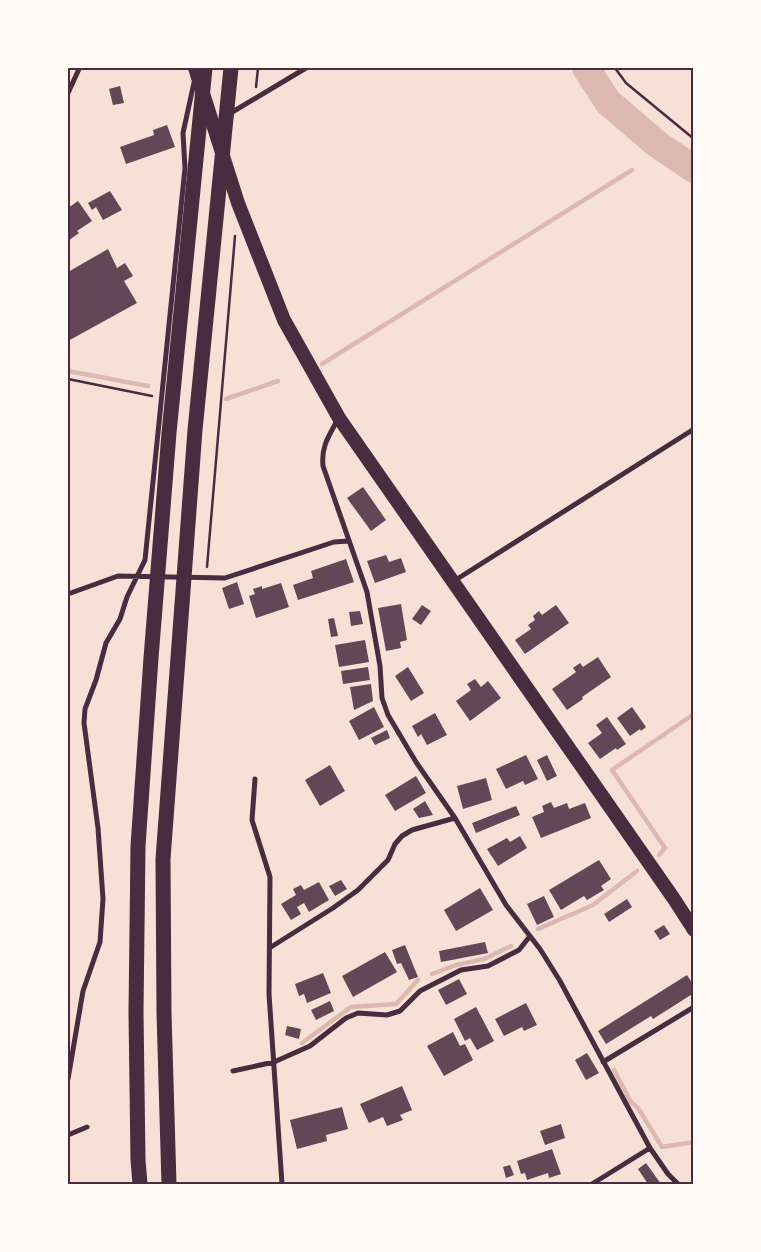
<svg xmlns="http://www.w3.org/2000/svg" width="761" height="1252" font-family="Raleway,sans-serif">
	<style>
		.lines { fill: none; stroke-linecap: round; stroke-linejoin: round }
		.stream { stroke: #dcb8b0; stroke-width: 4.5 }
		.river { stroke: #dcb8b0; stroke-width: 28 }
		.building { fill: #644757 }
		.path { stroke: #4a2c40; stroke-width: 2.5 }
		.minor { stroke: #4a2c40; stroke-width: 5 }
		.trunk { stroke: #4a2c40; stroke-width: 14 }
		.motorway { stroke: #4a2c40; stroke-width: 15 }
		.neatline { fill: none; stroke: #4a2c40; stroke-width: 2 }
	</style>
	<rect width="100%" height="100%" fill="#f7e1d7"/>
	<g class="lines">
		<path class="stream" d="M 322,364 L 632,170
			M 68,371 L 148,386
			M 226,399 L 278,381
			M 659,855 L 665,848 L 612,770 L 694,714
			M 538,929 L 593,905 L 637,871
			M 432,974 L 456,965 L 484,959 L 511,946
			M 302,1043 L 351,1007 L 396,1004 L 418,980
			M 614,1070 L 631,1102 L 638,1108 L 662,1147 L 694,1142"/>
		<path class="river" d="M 586,68 L 608,102 L 657,144 L 694,169"/>
	</g>
	<path class="building" d="M 120,86 L 124,103 L 113,105 L 109,89 Z
		M 167,125 L 175,147 L 126,164 L 120,147 L 154,135 L 153,130 Z
		M 110,191 L 122,210 L 103,220 L 96,207 L 92,210 L 88,203 Z
		M 78,201 L 92,221 L 77,231 L 79,233 L 68,241 L 68,208 Z
		M 108,249 L 117,268 L 125,263 L 133,276 L 124,281 L 137,303 L 68,341 L 68,272 Z
		M 363,487 L 386,520 L 371,531 L 347,498 Z
		M 386,555 L 389,562 L 401,558 L 406,572 L 375,583 L 367,561 Z
		M 346,559 L 354,582 L 298,600 L 293,585 L 313,578 L 311,571 Z
		M 237,582 L 244,604 L 229,609 L 222,588 Z
		M 281,583 L 289,607 L 256,618 L 249,596 L 255,594 L 253,589 L 262,586 L 262,589 Z
		M 401,604 L 407,640 L 400,642 L 401,648 L 386,651 L 378,608 Z
		M 422,605 L 431,611 L 421,625 L 412,619 Z
		M 556,605 L 569,623 L 525,654 L 515,640 L 531,629 L 528,625 L 535,620 L 533,616 L 539,611 L 542,615 Z
		M 360,611 L 363,624 L 351,626 L 349,612 Z
		M 334,618 L 338,636 L 331,637 L 328,619 Z
		M 365,640 L 369,662 L 339,667 L 335,645 Z
		M 598,657 L 611,677 L 582,697 L 583,699 L 567,710 L 552,689 L 576,672 L 573,668 L 580,663 L 583,667 Z
		M 368,667 L 370,680 L 343,684 L 341,671 Z
		M 408,667 L 424,693 L 411,701 L 395,676 Z
		M 475,679 L 481,687 L 488,681 L 501,698 L 470,721 L 456,701 L 471,690 L 467,684 Z
		M 371,684 L 373,701 L 354,710 L 350,687 Z
		M 374,707 L 384,727 L 359,740 L 349,721 Z
		M 632,707 L 646,727 L 641,731 L 640,729 L 630,736 L 617,718 Z
		M 435,713 L 447,735 L 427,745 L 421,734 L 418,737 L 412,726 Z
		M 607,717 L 626,744 L 617,750 L 616,748 L 600,759 L 588,743 L 602,733 L 596,725 Z
		M 387,730 L 390,738 L 375,745 L 371,738 Z
		M 526,755 L 538,779 L 525,785 L 523,781 L 506,789 L 496,769 Z
		M 547,755 L 557,776 L 547,781 L 537,760 Z
		M 330,765 L 345,791 L 320,806 L 305,780 Z
		M 416,776 L 426,793 L 395,811 L 385,795 Z
		M 486,778 L 492,800 L 463,809 L 457,786 Z
		M 425,801 L 433,815 L 419,818 L 413,809 Z
		M 551,802 L 554,808 L 567,803 L 569,809 L 585,803 L 591,818 L 541,838 L 532,817 L 544,812 L 542,806 Z
		M 516,806 L 520,815 L 476,833 L 472,823 Z
		M 520,836 L 527,848 L 498,866 L 487,849 L 507,838 L 510,842 Z
		M 599,860 L 611,879 L 601,886 L 604,890 L 587,900 L 584,896 L 561,910 L 549,890 Z
		M 341,880 L 347,889 L 335,896 L 329,886 Z
		M 319,882 L 329,900 L 309,912 L 304,903 L 297,907 L 301,914 L 291,920 L 281,904 L 296,895 L 293,889 L 301,885 L 304,890 Z
		M 480,888 L 493,910 L 456,931 L 444,910 Z
		M 544,896 L 554,917 L 537,925 L 527,904 Z
		M 627,899 L 632,907 L 609,922 L 604,914 Z
		M 664,925 L 670,934 L 660,940 L 654,931 Z
		M 485,942 L 488,953 L 441,962 L 439,951 Z
		M 405,945 L 418,977 L 409,980 L 401,963 L 397,964 L 392,950 Z
		M 385,952 L 397,972 L 353,997 L 342,976 Z
		M 323,973 L 331,993 L 307,1003 L 304,994 L 299,996 L 295,984 Z
		M 687,975 L 694,986 L 694,993 L 653,1019 L 651,1016 L 606,1044 L 598,1031 Z
		M 459,979 L 467,994 L 446,1005 L 438,990 Z
		M 330,1001 L 334,1011 L 316,1020 L 311,1010 Z
		M 526,1003 L 537,1025 L 524,1031 L 522,1027 L 504,1036 L 495,1019 Z
		M 476,1007 L 494,1041 L 477,1050 L 470,1038 L 465,1041 L 454,1019 Z
		M 287,1026 L 301,1029 L 299,1039 L 285,1035 Z
		M 453,1032 L 460,1046 L 465,1044 L 473,1060 L 444,1076 L 427,1046 Z
		M 587,1053 L 599,1073 L 586,1080 L 575,1060 Z
		M 402,1086 L 412,1110 L 400,1115 L 403,1120 L 387,1126 L 383,1117 L 369,1123 L 360,1104 Z
		M 342,1107 L 348,1129 L 326,1135 L 327,1141 L 297,1149 L 290,1120 Z
		M 561,1124 L 565,1138 L 545,1145 L 540,1131 Z
		M 552,1149 L 561,1174 L 549,1178 L 548,1173 L 527,1180 L 525,1173 L 521,1174 L 517,1161 Z
		M 646,1163 L 661,1184 L 648,1184 L 638,1169 Z
		M 510,1165 L 514,1175 L 506,1178 L 503,1167 Z"/>
	<g class="lines">
		<path class="path" d="M 615,68 L 626,83 L 694,139
			M 256,87 L 258,68
			M 68,379 L 152,396
			M 207,567 L 235,236"/>
		<path class="minor" d="M 68,93 L 79,69
			M 229,114 L 306,68
			M 338,419 C 329,436 321,446 323,466 L 367,592 L 380,666 L 382,698 L 388,715 L 416,762 L 455,818 L 506,905 L 540,949 L 560,981 L 650,1148 L 668,1174 L 678,1184
			M 454,581 L 694,429
			M 68,594 L 118,576 L 225,578 L 334,542 L 348,541
			M 255,779 L 252,820 L 270,877 L 269,994 L 282,1184
			M 271,947 L 333,908 L 358,890 L 388,860 L 395,844 L 402,836 L 412,830 L 455,818
			M 603,1062 L 694,1007
			M 233,1071 L 274,1062 L 310,1046 L 346,1018 L 358,1013 L 387,1015 L 400,1011 L 420,991 L 461,970 L 488,966 L 519,950 L 530,936
			M 68,1079 L 83,991 L 100,942 L 103,899 L 98,828 L 84,723 L 85,709 L 96,680 L 106,643 L 120,619 L 127,597 L 145,560 L 185,168 L 183,133 L 195,78
			M 68,1135 L 87,1127
			M 592,1184 L 650,1148"/>
		<path class="trunk" d="M 195,68 L 238,203 L 284,320 L 339,418 L 674,899 L 694,930"/>
		<path class="motorway" d="M 140,1184 L 138,1160 L 136,1012 L 138,846 L 151,658 L 169,433 L 205,68
			M 169,1184 L 164,1013 L 163,859 L 195,430 L 231,68"/>
	</g>
	<rect width="761" height="1252" fill="none" stroke="#fffaf5" stroke-width="138"/>
	<rect x="69" y="69" width="623" height="1114" class="neatline"/>
</svg>
